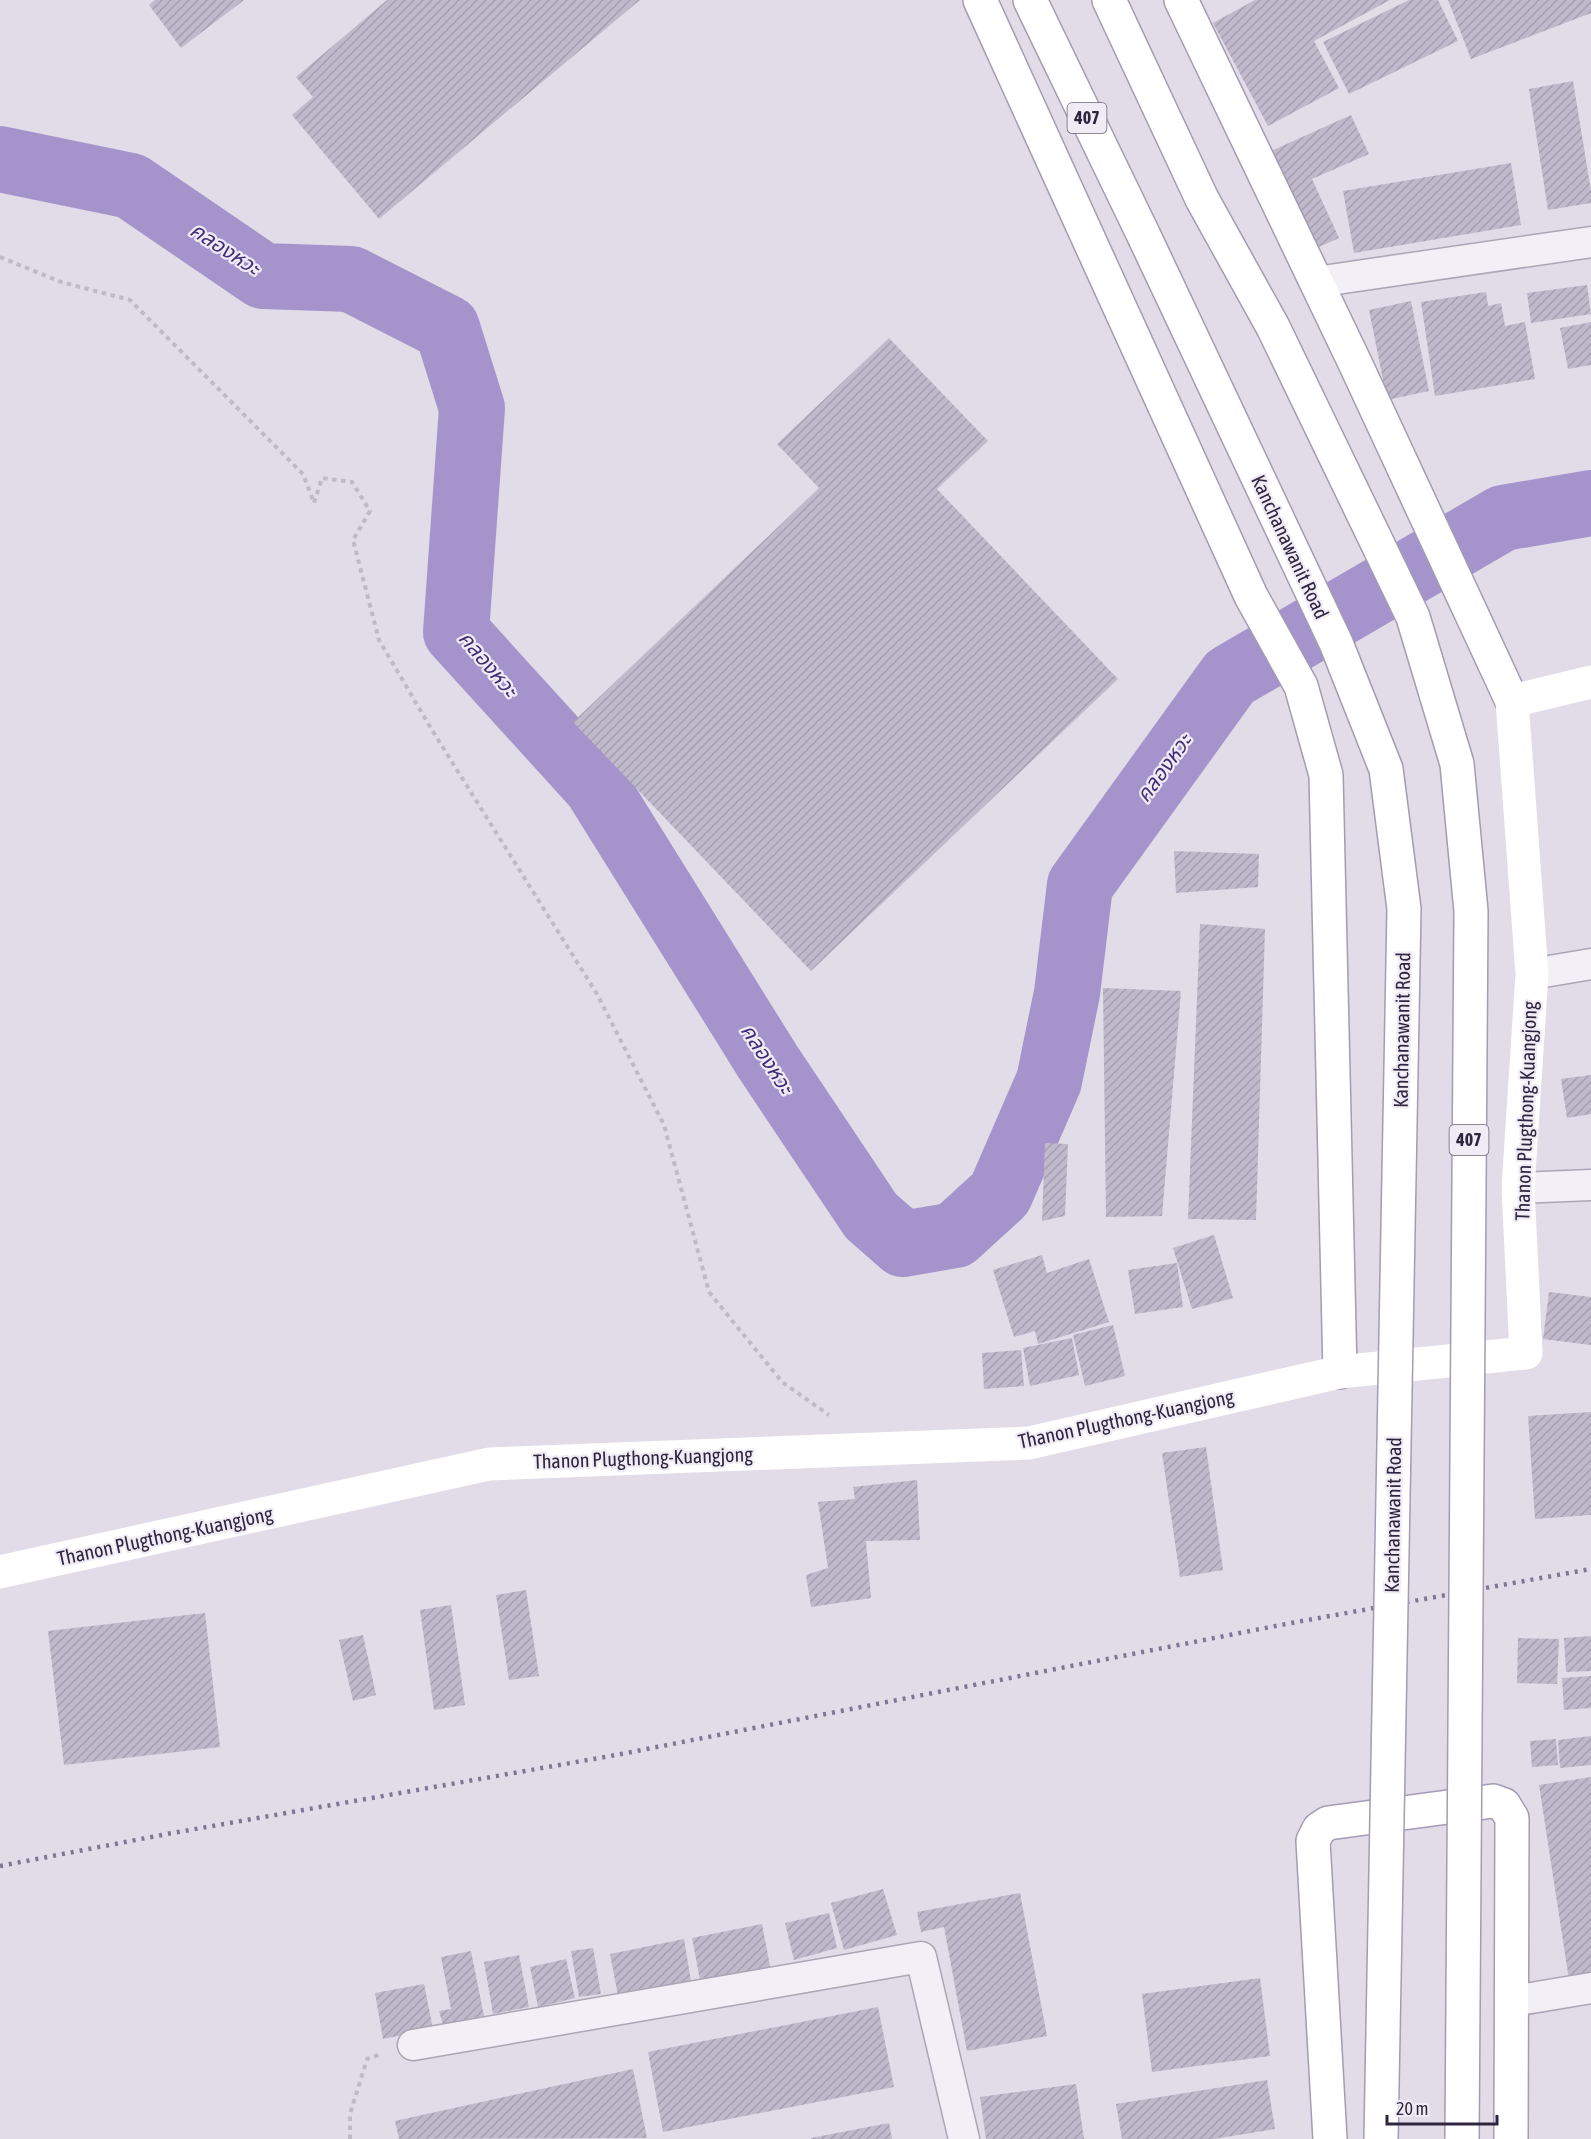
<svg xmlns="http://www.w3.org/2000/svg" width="1591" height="2139" font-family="'Asap Condensed','Noto Sans Thai',sans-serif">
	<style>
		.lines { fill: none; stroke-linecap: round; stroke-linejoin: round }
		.river { stroke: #a494cb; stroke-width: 66 }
		.building { fill: url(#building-hatch) }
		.street-casing { stroke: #aca5b5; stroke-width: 33 }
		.primary-casing { stroke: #a49bb4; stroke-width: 36 }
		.path { stroke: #bfbac6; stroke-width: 4; stroke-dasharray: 4.5 4.5; stroke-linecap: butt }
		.street { stroke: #f2eff6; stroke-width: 30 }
		.secondary { stroke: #fff; stroke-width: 33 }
		.primary { stroke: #fff; stroke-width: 33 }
		.rail { stroke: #807592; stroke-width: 4.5; stroke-dasharray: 3 6; stroke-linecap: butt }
		.primary-bridge-casing { stroke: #a49bb4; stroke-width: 36; stroke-linecap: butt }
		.primary-bridge { stroke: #fff; stroke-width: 33 }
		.labels { text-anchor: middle; stroke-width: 4.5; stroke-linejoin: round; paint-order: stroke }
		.shield { fill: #efecf5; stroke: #696176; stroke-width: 1.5 }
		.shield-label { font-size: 18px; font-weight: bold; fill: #2f253f }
		.street-label { font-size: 20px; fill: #2f253f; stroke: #efecf5 }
		.water-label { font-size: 21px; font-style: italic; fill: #442c76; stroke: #efecf5 }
	</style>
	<defs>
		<pattern id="building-hatch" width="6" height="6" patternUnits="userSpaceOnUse" patternTransform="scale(1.5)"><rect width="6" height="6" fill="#c0b9cb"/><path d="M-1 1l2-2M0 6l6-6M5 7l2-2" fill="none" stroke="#a59faf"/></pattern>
	</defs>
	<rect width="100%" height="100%" fill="#e1dce8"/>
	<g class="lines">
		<path class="river" d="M 0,159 L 131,186 L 263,276 L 351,279 L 447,328 L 472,408 L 456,632 L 596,786 L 768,1062 L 871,1216 L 903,1244 L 955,1235 L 1000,1194 L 1049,1081 L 1067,993 L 1080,885 L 1230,677 L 1503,518 L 1591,503"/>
	</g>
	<path class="building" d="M 155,0 L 244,0 L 181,48 L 149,5 Z
		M 387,0 L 640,0 L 379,219 L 292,115 L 313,97 L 296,77 Z
		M 1255,0 L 1390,0 L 1314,41 L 1339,88 L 1268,126 L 1213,23 Z
		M 1409,0 L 1438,0 L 1458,41 L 1349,94 L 1323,42 Z
		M 1448,0 L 1591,0 L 1591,13 L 1471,59 Z
		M 1573,81 L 1591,191 L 1591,203 L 1548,210 L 1529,89 Z
		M 1351,115 L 1369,154 L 1312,179 L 1339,238 L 1312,250 L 1269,152 Z
		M 1511,163 L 1521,225 L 1354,253 L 1343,191 Z
		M 1587,285 L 1591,314 L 1531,323 L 1527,293 Z
		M 1486,292 L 1488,306 L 1501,303 L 1505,326 L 1525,322 L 1535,379 L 1435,396 L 1421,302 Z
		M 1411,301 L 1429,391 L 1387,400 L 1369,310 Z
		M 1591,322 L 1591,365 L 1568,369 L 1560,328 Z
		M 889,338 L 988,441 L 937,489 L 1118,679 L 811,971 L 573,722 L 819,488 L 777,444 Z
		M 1174,851 L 1259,854 L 1258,887 L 1176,893 Z
		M 1200,924 L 1265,929 L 1256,1220 L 1188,1219 Z
		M 1103,988 L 1181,991 L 1162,1216 L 1106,1217 Z
		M 1591,1075 L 1591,1114 L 1567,1118 L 1561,1079 Z
		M 1045,1143 L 1068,1144 L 1065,1216 L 1042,1221 Z
		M 1214,1235 L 1233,1298 L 1192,1309 L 1173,1248 Z
		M 1042,1255 L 1047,1273 L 1089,1259 L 1109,1322 L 1038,1344 L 1035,1331 L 1014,1337 L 993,1270 Z
		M 1177,1263 L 1183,1307 L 1135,1314 L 1128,1270 Z
		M 1549,1292 L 1591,1297 L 1591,1345 L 1543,1339 Z
		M 1113,1325 L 1125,1376 L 1085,1386 L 1073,1335 Z
		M 1072,1338 L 1079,1375 L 1030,1386 L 1023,1348 Z
		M 1021,1350 L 1024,1386 L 984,1389 L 982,1353 Z
		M 1591,1412 L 1591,1515 L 1535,1519 L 1528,1416 Z
		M 1206,1447 L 1223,1570 L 1180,1577 L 1162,1453 Z
		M 917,1480 L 920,1540 L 866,1541 L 871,1598 L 811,1607 L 806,1575 L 828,1568 L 818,1502 L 855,1499 L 853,1487 Z
		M 526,1590 L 539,1676 L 509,1680 L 496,1595 Z
		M 451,1605 L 465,1705 L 434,1710 L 420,1610 Z
		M 205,1613 L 220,1747 L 64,1765 L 48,1631 Z
		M 363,1635 L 376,1695 L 353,1701 L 339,1640 Z
		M 1591,1636 L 1591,1671 L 1566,1672 L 1564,1638 Z
		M 1518,1638 L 1559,1639 L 1557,1684 L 1517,1683 Z
		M 1591,1676 L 1591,1708 L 1564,1710 L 1562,1678 Z
		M 1591,1736 L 1591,1765 L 1560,1768 L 1558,1740 Z
		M 1556,1739 L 1558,1765 L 1532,1767 L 1530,1741 Z
		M 1591,1777 L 1591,1976 L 1569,1980 L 1539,1785 Z
		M 883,1889 L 897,1935 L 844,1950 L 831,1903 Z
		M 1020,1893 L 1047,2036 L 967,2051 L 944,1927 L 921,1932 L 917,1912 Z
		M 829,1913 L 837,1948 L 794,1960 L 785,1923 Z
		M 762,1924 L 771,1971 L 701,1985 L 692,1938 Z
		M 684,1939 L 692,1987 L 619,2001 L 610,1954 Z
		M 593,1948 L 601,1994 L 579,1997 L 571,1951 Z
		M 471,1951 L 484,2016 L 443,2025 L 439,2011 L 451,2009 L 441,1957 Z
		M 519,1955 L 529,2007 L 493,2014 L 484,1962 Z
		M 566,1959 L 575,1998 L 538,2007 L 530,1967 Z
		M 1260,1978 L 1270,2056 L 1152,2072 L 1142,1994 Z
		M 424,1984 L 433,2029 L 383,2039 L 375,1993 Z
		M 878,2007 L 894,2087 L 663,2132 L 648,2052 Z
		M 633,2069 L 647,2138 L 399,2139 L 395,2121 Z
		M 1267,2080 L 1275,2129 L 1214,2139 L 1122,2139 L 1116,2104 Z
		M 1076,2084 L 1084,2139 L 986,2139 L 980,2097 Z
		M 889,2123 L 892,2139 L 811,2139 L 811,2138 Z"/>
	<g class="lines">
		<g class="street-casing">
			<path id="street" d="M 1316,282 L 1591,242
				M 1532,974 L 1591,964
				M 1518,1188 L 1591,1185
				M 1513,2001 L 1591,1988
				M 413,2045 L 921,1957 L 964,2139"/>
		</g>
		<g class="primary-casing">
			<path id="primary" d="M 980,0 L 1251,596 L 1301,686 L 1326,775 L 1340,1372
				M 1030,0 L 1144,236
				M 1109,0 L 1202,199
				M 1181,0 L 1355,363 L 1512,701
				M 1330,2139 L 1313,1841 L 1319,1829 L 1328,1823 L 1493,1801 L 1504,1805 L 1512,1818 L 1511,2139"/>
		</g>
		<path class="path" d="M 0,257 L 61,282 L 130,300 L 303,474 L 314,503 L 322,478 L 352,482 L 370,511 L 353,540 L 379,640 L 432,730 L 597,994 L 664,1125 L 709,1292 L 782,1382 L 829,1415
			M 350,2139 L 350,2114 L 367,2059 L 382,2054"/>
		<use href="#street" class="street"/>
		<path class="secondary" d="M 0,1572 L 489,1464 L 1029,1443 L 1340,1372 L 1526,1353 L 1518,1188 L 1532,974 L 1512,701 L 1591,682"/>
		<use href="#primary" class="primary"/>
		<path class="rail" d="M 0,1866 L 167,1834 L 616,1755 L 1291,1623 L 1591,1569"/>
		<g class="primary-bridge-casing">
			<path id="primary-bridge" d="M 1202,199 L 1273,327 L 1413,617 L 1457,764 L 1471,911 L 1462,2139
				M 1144,236 L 1336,643 L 1386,769 L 1404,909 L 1381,2139"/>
		</g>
		<use href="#primary-bridge" class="primary-bridge"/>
	</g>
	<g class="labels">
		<g class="shield">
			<rect x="1067.5" y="103" width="39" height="30" rx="4.5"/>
			<rect x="1449.5" y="1125" width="39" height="30" rx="4.5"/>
		</g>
		<g class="shield-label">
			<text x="1087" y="124">407</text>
			<text x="1469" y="1146">407</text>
		</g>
		<g class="street-label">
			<text transform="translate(1290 547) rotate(65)" y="7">Kanchanawanit Road</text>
			<text transform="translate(1402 1030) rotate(-89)" y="7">Kanchanawanit Road</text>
			<text transform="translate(1526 1111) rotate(-88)" y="7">Thanon Plugthong-Kuangjong</text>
			<text transform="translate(1126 1419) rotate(-12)" y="7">Thanon Plugthong-Kuangjong</text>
			<text transform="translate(643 1458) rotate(-2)" y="7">Thanon Plugthong-Kuangjong</text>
			<text transform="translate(1393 1515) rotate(-89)" y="7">Kanchanawanit Road</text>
			<text transform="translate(165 1536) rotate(-12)" y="7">Thanon Plugthong-Kuangjong</text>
		</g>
		<g class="water-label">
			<text transform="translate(225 249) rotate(33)" y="7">คลองหวะ</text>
			<text transform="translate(488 664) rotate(50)" y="7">คลองหวะ</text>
			<text transform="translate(1164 768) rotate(-54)" y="7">คลองหวะ</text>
			<text transform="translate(767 1059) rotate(57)" y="7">คลองหวะ</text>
		</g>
	</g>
	<path d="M1387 2115v9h110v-9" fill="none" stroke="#2f253f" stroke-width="3"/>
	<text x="1396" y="2115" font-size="18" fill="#2f253f" stroke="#efecf5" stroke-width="4.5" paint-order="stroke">20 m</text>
</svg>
